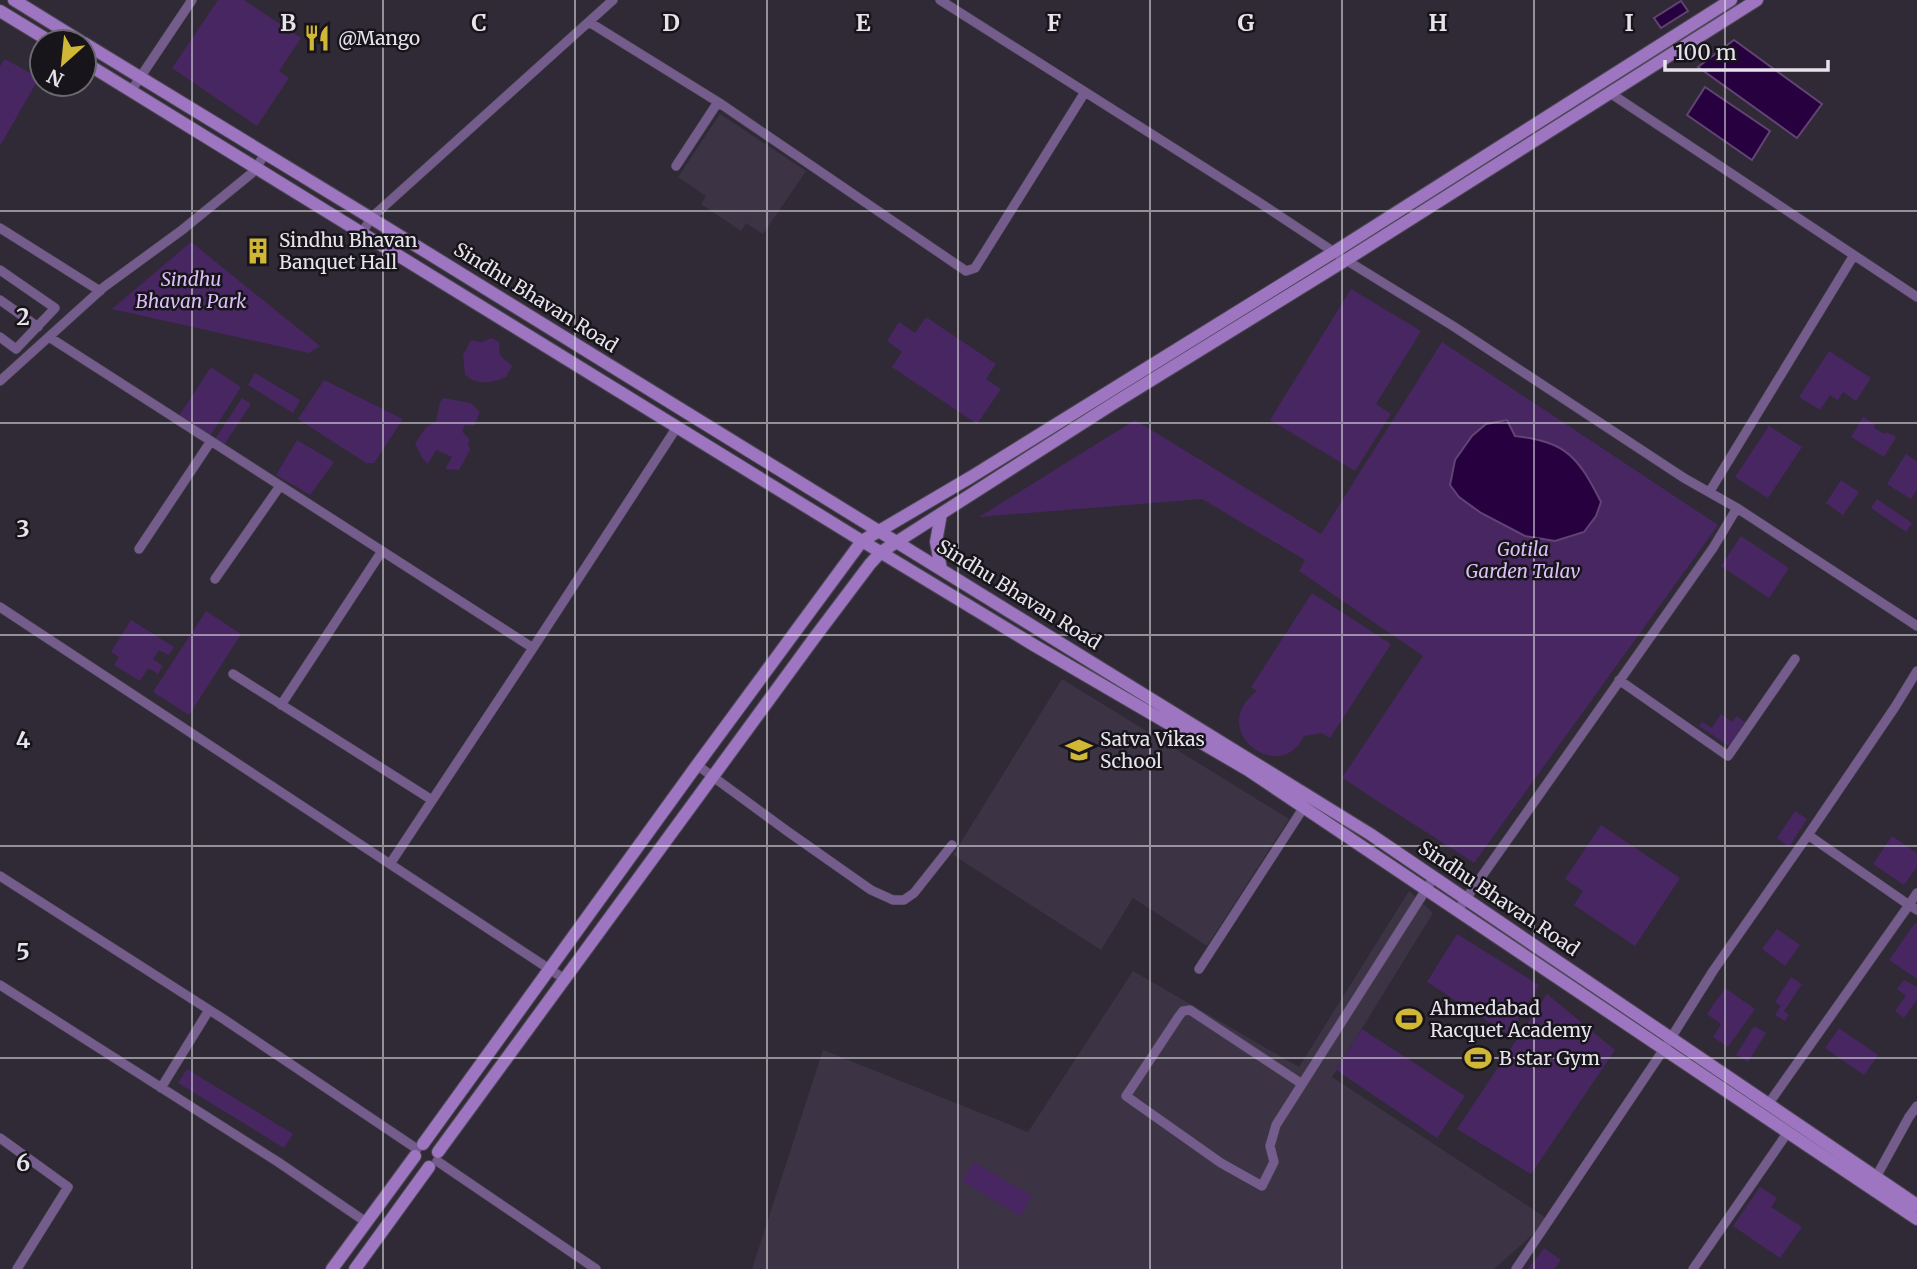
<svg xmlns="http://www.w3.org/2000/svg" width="1917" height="1269" font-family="Merriweather,serif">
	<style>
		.built { fill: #3c3344 }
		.green { fill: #472662 }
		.water { fill: #27003f; stroke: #614473; stroke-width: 2 }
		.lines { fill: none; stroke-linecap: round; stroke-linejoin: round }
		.street-casing { stroke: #4d4854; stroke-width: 10 }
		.secondary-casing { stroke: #4d4854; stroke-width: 14 }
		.street { stroke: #745c8c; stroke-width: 9 }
		.secondary { stroke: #9d75c1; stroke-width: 12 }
		.grid { fill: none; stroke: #e7e3ec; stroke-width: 2; stroke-opacity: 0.55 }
		.labels { text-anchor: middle; stroke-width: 5; stroke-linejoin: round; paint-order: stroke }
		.poi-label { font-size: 19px; fill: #e7e3ec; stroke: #17141a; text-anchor: start }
		.park-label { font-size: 19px; font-style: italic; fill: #dbbdf8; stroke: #17141a }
		.street-label { font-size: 19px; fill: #e7e3ec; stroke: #17141a }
		.grid-label { font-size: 23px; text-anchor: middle; font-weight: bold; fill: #e7e3ec; stroke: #17141a; stroke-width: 5; stroke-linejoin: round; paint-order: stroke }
	</style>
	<rect width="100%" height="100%" fill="#302a37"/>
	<path class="built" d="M 720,114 L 806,171 L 763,234 L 746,223 L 741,231 L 701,204 L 706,196 L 678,177 Z
		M 1062,679 L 1289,819 L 1207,946 L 1133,898 L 1101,950 L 953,855 Z
		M 1409,891 L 1433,913 L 1332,1077 L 1549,1220 L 1494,1269 L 752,1269 L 823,1050 L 1028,1132 L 1133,971 L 1299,1067 Z"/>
	<path class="green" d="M 218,0 L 244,0 L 301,38 L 279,71 L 289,78 L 257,126 L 172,68 Z
		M 5,59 L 39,78 L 0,146 L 0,66 Z
		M 191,242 L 320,346 L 309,353 L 112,309 Z
		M 1351,289 L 1421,331 L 1376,404 L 1391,414 L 1355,471 L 1270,420 Z
		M 926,317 L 996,364 L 986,379 L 1001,389 L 977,424 L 892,367 L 902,352 L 887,341 L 899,322 L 915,333 Z
		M 492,338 L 499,342 L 500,355 L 512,366 L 506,377 C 491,383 479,386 465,375 L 463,355 L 471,340 L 481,342 Z
		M 1442,342 L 1718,525 L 1474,863 L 1342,778 L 1423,656 L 1299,571 L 1305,560 L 1202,499 L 979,517 L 1135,420 L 1321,534 Z
		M 1829,351 L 1871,378 L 1856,401 L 1843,392 L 1838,400 L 1830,395 L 1820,410 L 1799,397 Z
		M 211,367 L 241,387 L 210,436 L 179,416 Z
		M 255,373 L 300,400 L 293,413 L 248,385 Z
		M 324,380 L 403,419 L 374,463 L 366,463 L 298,419 Z
		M 242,398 L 251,404 L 224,445 L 215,439 Z
		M 443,398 L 471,403 L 480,412 L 474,426 L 465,425 L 462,431 L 469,439 L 468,444 L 470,450 L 459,470 L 445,469 L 452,457 L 436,450 L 428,464 L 423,459 L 415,444 L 426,427 L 436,421 L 440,403 Z
		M 1863,417 L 1875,424 L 1874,428 L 1885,434 L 1887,432 L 1896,437 L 1884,457 L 1851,437 Z
		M 1769,426 L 1802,447 L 1768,498 L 1735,477 Z
		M 297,440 L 334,462 L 310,495 L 276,475 Z
		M 1906,454 L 1917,461 L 1917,489 L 1911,499 L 1887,484 Z
		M 1841,480 L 1859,492 L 1843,515 L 1826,503 Z
		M 1877,499 L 1912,523 L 1906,532 L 1871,508 Z
		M 1741,536 L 1789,568 L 1769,598 L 1721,566 Z
		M 1312,593 L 1391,644 L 1330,738 L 1322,733 L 1304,736 C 1280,787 1205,729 1257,691 L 1251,687 Z
		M 206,611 L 241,634 L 189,715 L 153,692 Z
		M 131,620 L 174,647 L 169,655 L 159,650 L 153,659 L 163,666 L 158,674 L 148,668 L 140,681 L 114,665 L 119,657 L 111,652 Z
		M 1721,714 L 1732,722 L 1737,716 L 1745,722 L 1729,746 L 1699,726 L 1702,722 L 1712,728 Z
		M 1795,811 L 1807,819 L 1789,847 L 1777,838 Z
		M 1601,825 L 1680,878 L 1635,946 L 1574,905 L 1583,891 L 1565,879 Z
		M 1892,836 L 1917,853 L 1917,867 L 1904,885 L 1873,864 Z
		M 1915,923 L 1917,924 L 1917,979 L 1889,960 Z
		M 1777,929 L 1800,945 L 1785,966 L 1762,949 Z
		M 1457,934 L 1539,985 L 1509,1035 L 1427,982 Z
		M 1791,977 L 1802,984 L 1784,1011 L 1789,1015 L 1785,1021 L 1775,1015 L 1781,1006 L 1775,1002 Z
		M 1904,980 L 1917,987 L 1917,1000 L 1904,1018 L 1895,1011 L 1906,996 L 1897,989 Z
		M 1725,988 L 1755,1009 L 1728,1047 L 1713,1037 L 1721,1024 L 1707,1014 Z
		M 1547,994 L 1615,1050 L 1531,1174 L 1457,1129 Z
		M 1754,1026 L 1766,1033 L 1748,1062 L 1736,1055 Z
		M 1839,1028 L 1878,1055 L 1864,1075 L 1825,1048 Z
		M 1362,1029 L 1465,1096 L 1437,1138 L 1336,1070 Z
		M 187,1069 L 293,1134 L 284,1148 L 178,1083 Z
		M 974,1162 L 1032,1196 L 1020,1216 L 962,1181 Z
		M 1760,1187 L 1777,1198 L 1771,1207 L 1802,1227 L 1780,1258 L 1733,1226 Z
		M 1544,1248 L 1561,1260 L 1554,1269 L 1528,1269 Z"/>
	<path class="water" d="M 1681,1 L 1688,11 L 1661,28 L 1654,18 Z
		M 1734,40 L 1822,104 L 1797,138 L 1698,67 Z
		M 1705,87 L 1770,131 L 1752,160 L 1687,115 Z
		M 1507,420 L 1515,436 C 1567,442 1578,457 1601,502 L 1596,516 L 1584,532 L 1555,541 L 1525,536 L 1481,513 L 1459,497 L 1450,485 L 1455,460 L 1472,436 L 1486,424 Z"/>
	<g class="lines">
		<g class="street-casing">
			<path id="street" d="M 940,0 L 1257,201 L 1346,260 L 1453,326 L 1684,478 L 1737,508 L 1917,626
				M 589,22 L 718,102 L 966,271 L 975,268 L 1085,92
				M 131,91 L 192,0
				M 1610,93 L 1917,297
				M 676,166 L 718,102
				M 0,228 L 100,291
				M 362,233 L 371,218 L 613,0
				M 0,270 L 55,308 L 16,349 L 0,337
				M 0,300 L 38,327
				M 49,337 L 533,648 L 677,427
				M 0,381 L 104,287 L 182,230 L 252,173 L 266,153
				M 1710,491 L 1854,255
				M 139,549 L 211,441
				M 215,579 L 280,486
				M 0,607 L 566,980
				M 233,674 L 432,800
				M 1619,680 L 1728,756 L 1795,659
				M 281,705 L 382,551
				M 697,765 L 787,831 L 871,890 L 893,900 L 904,900 L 914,893 L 952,845
				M 1808,835 L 1895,707 L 1917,671
				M 390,864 L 533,648
				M 0,876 L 225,1020 L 417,1149
				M 1917,893 L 1909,905 L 1917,910
				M 1458,910 L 1713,548 L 1737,508
				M 1199,969 L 1304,807
				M 0,985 L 278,1162 L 366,1222
				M 1302,1084 L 1190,1010 L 1183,1011 L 1179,1016 L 1126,1096 L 1221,1163 L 1262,1186 L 1274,1162 L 1270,1146 L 1276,1125 L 1434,877
				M 161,1088 L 209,1010
				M 0,1138 L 68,1187 L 17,1269
				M 437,1161 L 596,1269
				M 1876,1177 L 1909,1117 L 1917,1106
				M 1516,1269 L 1664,1049 L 1713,971 L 1808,835 L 1909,905 L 1769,1103
				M 1693,1269 L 1788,1132"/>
		</g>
		<g class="secondary-casing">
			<path id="secondary" d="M 14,0 L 82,42
				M 0,11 L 51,42
				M 84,43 L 371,218 L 1370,834 L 1917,1205
				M 84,62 L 862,541 L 1032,644 L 1248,770 L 1917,1219
				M 941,569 L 936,542 L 941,514
				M 423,1144 L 697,765 L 862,541 L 971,477 L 1334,252 L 1731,0
				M 438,1152 L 815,637 L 870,564 L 881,552 L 1111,405 L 1346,260 L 1757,0
				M 332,1269 L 415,1156
				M 355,1269 L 429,1167"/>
		</g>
		<use href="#street" class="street"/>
		<use href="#secondary" class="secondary"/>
	</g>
	<path class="grid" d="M 192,0 L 192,1269M 383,0 L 383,1269M 575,0 L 575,1269M 767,0 L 767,1269M 958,0 L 958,1269M 1150,0 L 1150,1269M 1342,0 L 1342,1269M 1534,0 L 1534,1269M 1725,0 L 1725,1269M 0,211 L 1917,211M 0,423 L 1917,423M 0,635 L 1917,635M 0,846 L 1917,846M 0,1058 L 1917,1058"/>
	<defs>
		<g id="restaurant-bare" transform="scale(2.1)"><path d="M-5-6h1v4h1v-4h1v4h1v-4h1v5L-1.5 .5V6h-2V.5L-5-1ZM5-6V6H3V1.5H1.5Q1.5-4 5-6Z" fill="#d1b736" stroke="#17141a" stroke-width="2.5" paint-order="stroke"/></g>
		<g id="building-bare" transform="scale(2.1)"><path d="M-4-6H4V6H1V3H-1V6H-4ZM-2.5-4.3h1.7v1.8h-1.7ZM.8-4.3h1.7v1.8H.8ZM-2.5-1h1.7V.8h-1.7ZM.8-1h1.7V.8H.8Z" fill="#d1b736" stroke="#17141a" stroke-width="2.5" paint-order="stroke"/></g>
		<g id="school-bare" transform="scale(2.1)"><path d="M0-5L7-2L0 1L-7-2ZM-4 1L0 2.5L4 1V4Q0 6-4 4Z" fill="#d1b736" stroke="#17141a" stroke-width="2.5" paint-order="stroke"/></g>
		<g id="stadium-bare" transform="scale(2.1)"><path d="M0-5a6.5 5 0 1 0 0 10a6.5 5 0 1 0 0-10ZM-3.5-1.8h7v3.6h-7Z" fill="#d1b736" stroke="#17141a" stroke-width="2.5" paint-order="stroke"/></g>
	</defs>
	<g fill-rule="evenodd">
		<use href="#restaurant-bare" x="317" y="38"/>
		<use href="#building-bare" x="258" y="251"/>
		<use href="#school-bare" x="1079" y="750"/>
		<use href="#stadium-bare" x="1409" y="1019"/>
		<use href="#stadium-bare" x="1478" y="1058"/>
	</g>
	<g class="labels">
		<g class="poi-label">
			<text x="338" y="45">@Mango</text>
			<text x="279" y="247">Sindhu Bhavan<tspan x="279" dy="22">Banquet Hall</tspan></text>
			<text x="1100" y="746">Satva Vikas<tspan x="1100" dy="22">School</tspan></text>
			<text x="1430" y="1015">Ahmedabad<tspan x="1430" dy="22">Racquet Academy</tspan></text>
			<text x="1499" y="1065">B star Gym</text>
		</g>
		<g class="park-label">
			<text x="191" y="286">Sindhu<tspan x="191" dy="22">Bhavan Park</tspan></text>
			<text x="1523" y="556">Gotila<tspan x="1523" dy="22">Garden Talav</tspan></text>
		</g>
		<g class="street-label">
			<text transform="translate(536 297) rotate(32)" y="7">Sindhu Bhavan Road</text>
			<text transform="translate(1019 594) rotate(32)" y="7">Sindhu Bhavan Road</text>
			<text transform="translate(1499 898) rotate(34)" y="7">Sindhu Bhavan Road</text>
		</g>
	</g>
	<g class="grid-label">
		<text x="288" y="31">B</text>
		<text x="479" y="31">C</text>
		<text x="671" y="31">D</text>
		<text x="863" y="31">E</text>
		<text x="1054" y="31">F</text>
		<text x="1246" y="31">G</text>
		<text x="1438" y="31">H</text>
		<text x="1629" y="31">I</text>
		<text x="23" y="325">2</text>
		<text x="23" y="537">3</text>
		<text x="23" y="748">4</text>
		<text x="23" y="960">5</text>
		<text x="23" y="1171">6</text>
	</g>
	<g transform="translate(63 63) rotate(207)"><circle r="33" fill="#17141a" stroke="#6a676e" stroke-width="2"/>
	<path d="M0-5L12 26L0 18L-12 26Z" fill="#d1b736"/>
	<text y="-10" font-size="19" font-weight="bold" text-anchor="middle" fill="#e7e3ec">N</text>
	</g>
	<path d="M1665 60v10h163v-10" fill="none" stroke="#e7e3ec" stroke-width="3.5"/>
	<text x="1675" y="60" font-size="21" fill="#e7e3ec" stroke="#17141a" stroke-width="5" paint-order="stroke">100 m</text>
</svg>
